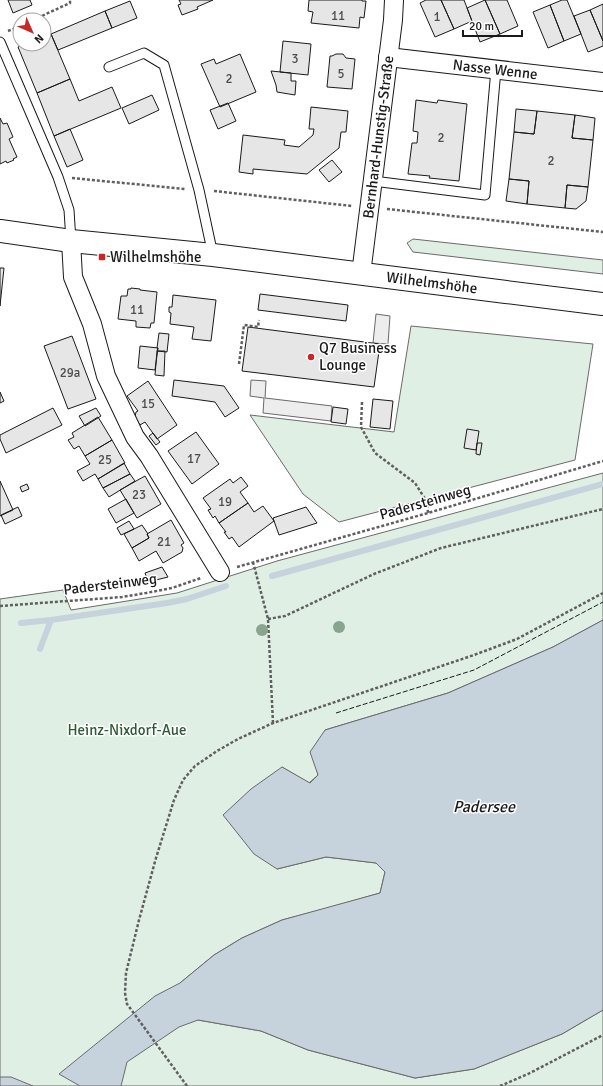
<svg xmlns="http://www.w3.org/2000/svg" width="603" height="1086" font-family="Signika,sans-serif">
	<style>
		.green { fill: #e0efe3; stroke: #6a6a6a }
		.parking { fill: #ededed; stroke: #6a6a6a }
		.water { fill: #c6d2dc; stroke: #6a6a6a }
		.lines { fill: none; stroke-linecap: round; stroke-linejoin: round }
		.stream { stroke: #c6d2dc; stroke-width: 6 }
		.building { fill: #e6e6e6; stroke: #1a1a1a }
		.service-casing { stroke: #1a1a1a; stroke-width: 11 }
		.minor-casing { stroke: #1a1a1a; stroke-width: 20 }
		.secondary-casing { stroke: #1a1a1a; stroke-width: 24 }
		.path { stroke: #5f5f5f; stroke-width: 2.5; stroke-dasharray: 3 2; stroke-linecap: butt }
		.service { stroke: #fff; stroke-width: 9 }
		.minor { stroke: #fff; stroke-width: 18 }
		.secondary { stroke: #fff; stroke-width: 22 }
		.fence { stroke: #1a1a1a; stroke-width: 1; stroke-dasharray: 5 2; stroke-linecap: butt }
		.tree { fill: #8aa48f }
		.poi-dot { fill: #c62828; stroke: #fff; stroke-width: 1.5 }
		.labels { text-anchor: middle; stroke-width: 3; stroke-linejoin: round; paint-order: stroke }
		.number-label { font-size: 13px; fill: #4d4d4d }
		.street-label { font-size: 15px; fill: #1a1a1a; stroke: #fff }
		.poi-label { font-size: 15px; fill: #1a1a1a; stroke: #fff; text-anchor: start }
		.park-label { font-size: 15px; fill: #2b5a34; stroke: #fff }
		.water-label { font-size: 16px; font-style: italic; fill: #1a1a1a; stroke: #fff }
	</style>
	<rect width="100%" height="100%" fill="#fff"/>
	<path class="green" d="M 413,239 L 603,260 L 603,274 L 413,252 L 407,243 Z
		M 411,326 L 593,344 L 575,460 L 339,522 L 303,494 L 250,415 L 394,432 Z
		M 603,473 L 603,620 L 553,647 L 448,693 L 325,730 L 316,766 L 318,775 L 309,783 L 282,767 L 277,869 L 326,857 L 376,863 L 385,872 L 380,893 L 328,908 L 282,920 L 242,938 L 214,955 L 180,983 L 198,1020 L 261,1031 L 308,1050 L 415,1078 L 474,1069 L 562,1034 L 603,1010 L 603,1086 L 0,1086 L 0,599 L 63,590 L 71,610 L 177,593 L 277,561 Z"/>
	<path class="parking" d="M 376,314 L 390,316 L 388,344 L 373,343 Z
		M 251,380 L 266,381 L 265,398 L 332,406 L 331,421 L 263,413 L 264,398 L 250,396 Z"/>
	<path class="water" d="M 603,620 L 603,1010 L 562,1034 L 474,1069 L 415,1078 L 308,1050 L 261,1031 L 198,1020 L 179,1027 L 127,1062 L 121,1086 L 80,1086 L 59,1074 L 155,996 L 180,983 L 214,955 L 242,938 L 282,920 L 380,893 L 385,872 L 376,863 L 326,857 L 277,869 L 254,854 L 223,815 L 251,789 L 282,767 L 310,783 L 318,775 L 310,752 L 325,730 L 448,693 L 553,647 Z
		M 0,1077 L 11,1077 L 33,1086 L 0,1086 Z"/>
	<g class="lines">
		<path class="stream" d="M 272,576 L 603,484
			M 21,623 L 51,620
			M 40,649 L 51,620 L 167,603 L 187,599 L 226,586"/>
	</g>
	<path class="building" d="M 8,0 L 30,0 L 32,5 L 13,13 Z
		M 179,0 L 213,0 L 197,7 L 198,9 L 182,15 L 178,5 L 181,4 Z
		M 309,0 L 362,0 L 362,1 L 366,1 L 364,18 L 360,17 L 359,28 L 311,23 L 313,12 L 308,11 Z
		M 426,0 L 441,0 L 454,29 L 435,37 L 420,3 Z
		M 441,0 L 464,0 L 472,21 L 454,29 Z
		M 485,0 L 507,0 L 518,26 L 500,34 Z
		M 485,0 L 500,34 L 480,42 L 467,8 Z
		M 562,0 L 567,0 L 581,34 L 564,41 L 550,5 Z
		M 130,1 L 137,18 L 112,28 L 105,11 Z
		M 603,4 L 603,41 L 590,10 Z
		M 550,5 L 564,41 L 548,48 L 533,12 Z
		M 590,10 L 603,41 L 603,46 L 588,52 L 574,16 Z
		M 105,11 L 112,28 L 58,50 L 51,34 Z
		M 51,34 L 70,79 L 37,93 L 18,47 L 26,44 L 44,44 L 44,37 Z
		M 283,41 L 311,44 L 308,75 L 280,72 Z
		M 240,54 L 256,92 L 220,107 L 201,64 L 214,59 L 216,64 Z
		M 336,54 L 343,54 L 346,58 L 355,59 L 352,89 L 327,87 L 330,56 L 332,56 Z
		M 271,71 L 291,73 L 291,81 L 296,81 L 295,95 L 277,92 L 276,85 Z
		M 70,79 L 79,101 L 112,87 L 121,108 L 54,136 L 37,93 Z
		M 152,95 L 159,110 L 129,124 L 122,108 Z
		M 416,100 L 437,103 L 438,100 L 467,104 L 459,181 L 429,178 L 430,176 L 408,174 L 412,143 L 417,143 L 418,132 L 413,131 Z
		M 228,103 L 236,121 L 218,129 L 210,110 Z
		M 311,107 L 348,111 L 346,132 L 341,132 L 339,148 L 307,174 L 253,169 L 253,174 L 239,172 L 243,135 L 285,140 L 284,145 L 299,147 L 313,135 L 314,129 L 309,129 Z
		M 516,109 L 537,111 L 534,134 L 514,132 Z
		M 537,111 L 575,115 L 572,138 L 593,140 L 588,187 L 567,185 L 565,208 L 527,204 L 529,181 L 509,179 L 514,132 L 534,134 Z
		M 575,115 L 595,118 L 593,140 L 572,138 Z
		M 0,118 L 3,124 L 7,123 L 13,137 L 9,139 L 17,157 L 13,159 L 14,160 L 7,163 L 6,161 L 0,164 Z
		M 70,129 L 83,160 L 67,167 L 54,136 Z
		M 332,160 L 342,172 L 329,182 L 319,170 Z
		M 509,179 L 529,181 L 527,204 L 506,201 Z
		M 567,185 L 588,187 L 586,201 L 576,209 L 565,208 Z
		M 0,268 L 4,268 L 0,306 Z
		M 131,288 L 140,289 L 140,290 L 157,292 L 154,323 L 151,323 L 150,328 L 136,327 L 136,321 L 118,319 L 121,296 L 127,296 L 128,289 L 131,289 Z
		M 260,294 L 348,305 L 346,321 L 258,310 Z
		M 173,295 L 216,300 L 211,341 L 192,339 L 194,327 L 170,324 L 171,313 L 169,312 L 169,307 L 172,307 Z
		M 248,327 L 380,344 L 374,387 L 242,371 Z
		M 159,333 L 169,334 L 167,352 L 157,351 L 158,348 L 157,348 Z
		M 72,336 L 96,399 L 68,409 L 44,346 Z
		M 140,346 L 158,348 L 155,370 L 138,368 Z
		M 157,351 L 165,351 L 164,376 L 155,375 Z
		M 174,380 L 224,386 L 239,408 L 225,417 L 215,402 L 172,396 Z
		M 148,381 L 177,425 L 157,439 L 145,422 L 140,425 L 135,417 L 136,412 L 138,411 L 127,396 Z
		M 0,392 L 4,401 L 0,403 Z
		M 373,399 L 393,401 L 390,429 L 370,427 Z
		M 333,407 L 348,409 L 346,424 L 331,422 Z
		M 53,408 L 62,425 L 6,453 L 0,439 L 0,435 Z
		M 96,408 L 101,416 L 85,426 L 79,416 Z
		M 98,417 L 112,440 L 85,456 L 79,446 L 74,449 L 68,440 L 74,437 L 72,433 Z
		M 467,429 L 479,431 L 476,450 L 464,448 Z
		M 196,432 L 219,464 L 192,484 L 168,451 Z
		M 153,433 L 160,442 L 156,445 L 149,436 Z
		M 112,440 L 125,463 L 98,479 L 95,474 L 83,481 L 77,471 L 90,464 L 85,456 Z
		M 477,443 L 482,443 L 480,455 L 476,454 Z
		M 124,463 L 130,474 L 103,488 L 98,479 Z
		M 130,474 L 135,481 L 109,497 L 103,488 Z
		M 145,476 L 161,504 L 137,518 L 120,490 Z
		M 241,477 L 248,486 L 240,492 L 248,503 L 219,523 L 215,516 L 213,518 L 208,510 L 211,509 L 203,498 L 230,479 L 233,483 Z
		M 0,481 L 13,510 L 0,516 Z
		M 27,484 L 29,489 L 22,492 L 20,487 Z
		M 126,499 L 134,513 L 116,523 L 108,509 Z
		M 248,503 L 254,512 L 263,506 L 274,521 L 239,547 L 232,537 L 229,539 L 224,532 L 226,532 L 219,523 Z
		M 18,507 L 22,516 L 5,524 L 1,515 Z
		M 306,507 L 317,523 L 279,535 L 273,518 Z
		M 171,520 L 184,543 L 181,545 L 183,548 L 182,552 L 163,563 L 156,551 L 139,561 L 132,548 L 149,538 L 147,534 Z
		M 129,521 L 134,529 L 121,535 L 117,528 Z
		M 142,525 L 148,534 L 147,534 L 149,538 L 132,548 L 124,534 Z
		M 162,567 L 168,577 L 148,582 L 145,573 Z"/>
	<g class="lines">
		<g class="service-casing">
			<path id="service" d="M 0,42 L 58,177 L 69,210 L 71,241
				M 109,67 L 144,53 L 164,65 L 199,190 L 213,255
				M 373,181 L 485,195 L 496,69"/>
		</g>
		<g class="minor-casing">
			<g id="minor">
				<path id="s1" d="M 388,57 L 603,82"/>
				<path d="M 71,241 L 73,277 L 92,324 L 106,376 L 135,437 L 149,456 L 220,572"/>
				<path id="s2" d="M 361,274 L 393,20 L 394,0"/>
			</g>
		</g>
		<g class="secondary-casing">
			<g id="secondary">
				<path id="s3" d="M 0,231 L 71,241 L 213,255 L 506,292 L 603,304"/>
			</g>
		</g>
		<path class="path" d="M 33,20 L 70,3 L 70,0
			M 8,31 L 20,26
			M 72,178 L 185,189
			M 214,191 L 352,206
			M 387,209 L 603,232
			M 239,364 L 244,325 L 258,327 L 259,320
			M 362,402 L 361,427 L 375,453 L 415,483 L 427,502 L 428,513
			M 253,562 L 268,619 L 273,723
			M 237,567 L 428,513 L 603,461
			M 0,606 L 122,597 L 146,593 L 172,588 L 201,578
			M 268,619 L 285,616 L 374,574 L 441,548 L 603,509
			M 187,1086 L 130,1008 L 127,1004 L 125,993 L 126,973 L 139,920 L 156,858 L 174,800 L 183,780 L 195,766 L 217,751 L 238,739 L 273,723 L 474,655 L 517,639 L 603,593
			M 500,1086 L 528,1074 L 603,1035"/>
		<use href="#service" class="service"/>
		<use href="#minor" class="minor"/>
		<use href="#secondary" class="secondary"/>
		<path class="fence" d="M 336,713 L 474,670 L 603,602"/>
	</g>
	<g class="tree">
		<circle cx="339" cy="627" r="6"/>
		<circle cx="262" cy="630" r="6"/>
	</g>
	<g class="poi-dot">
		<rect x="98" y="253" width="8" height="8" rx="2"/>
		<circle cx="311" cy="357" r="4"/>
	</g>
	<g class="labels">
		<g class="number-label">
			<text x="338" y="20">11</text>
			<text x="437" y="21">1</text>
			<text x="295" y="63">3</text>
			<text x="341" y="78">5</text>
			<text x="229" y="83">2</text>
			<text x="441" y="142">2</text>
			<text x="551" y="165">2</text>
			<text x="137" y="314">11</text>
			<text x="70" y="377">29a</text>
			<text x="148" y="408">15</text>
			<text x="194" y="463">17</text>
			<text x="105" y="464">25</text>
			<text x="139" y="499">23</text>
			<text x="225" y="506">19</text>
			<text x="164" y="546">21</text>
		</g>
		<g class="street-label">
			<text dy="5" stroke="none"><textPath href="#s1" startOffset="108">Nasse Wenne</textPath></text>
			<text dy="5" stroke="none"><textPath href="#s2" startOffset="138">Bernhard-Hunstig-Straße</textPath></text>
			<text dy="5" stroke="none"><textPath href="#s3" startOffset="435">Wilhelmshöhe</textPath></text>
			<text transform="translate(425 502) rotate(-16)" y="5">Padersteinweg</text>
			<text transform="translate(110 584) rotate(-7)" y="5">Padersteinweg</text>
		</g>
		<g class="poi-label">
			<text x="110" y="262">Wilhelmshöhe</text>
			<text x="319" y="353">Q7 Business<tspan x="319" dy="17">Lounge</tspan></text>
		</g>
		<g class="park-label">
			<text x="127" y="735">Heinz-Nixdorf-Aue</text>
		</g>
		<g class="water-label">
			<text x="484" y="812">Padersee</text>
		</g>
	</g>
	<g transform="translate(32 32) rotate(135)"><circle r="19" fill="#ffffff" stroke="#a3a3a3"/>
	<path d="M0-3L7 15L0 10L-7 15Z" fill="#c62828"/>
	<text y="-6" font-size="11" font-weight="bold" text-anchor="middle" fill="#1a1a1a">N</text>
	</g>
	<path d="M463 30v6h59v-6" fill="none" stroke="#1a1a1a" stroke-width="2"/>
	<text x="469" y="30" font-size="12" fill="#1a1a1a" stroke="#ffffff" stroke-width="3" paint-order="stroke">20 m</text>
</svg>
